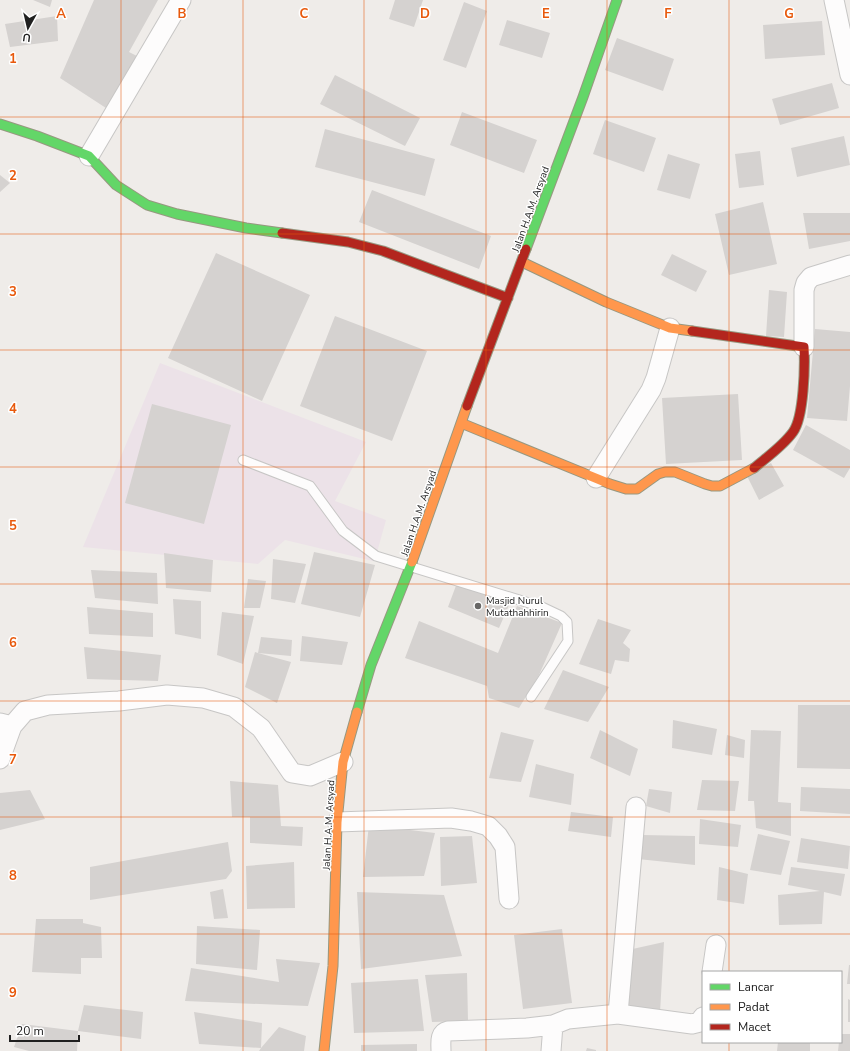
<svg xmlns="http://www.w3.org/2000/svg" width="850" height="1051" font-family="'Nunito Sans',sans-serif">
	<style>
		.industrial { fill: #ece2e8 }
		.building { fill: #d5d2d0 }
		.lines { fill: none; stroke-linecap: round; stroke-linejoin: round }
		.lane-casing { stroke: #c7c6c5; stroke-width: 11 }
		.street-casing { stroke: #c7c6c5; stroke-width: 21 }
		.fast-casing { stroke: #979880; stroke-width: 11 }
		.slow-casing { stroke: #979880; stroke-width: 11 }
		.jam-casing { stroke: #979880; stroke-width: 11 }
		.lane { stroke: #fdfcfc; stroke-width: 9 }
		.street { stroke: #fdfcfc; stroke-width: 19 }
		.fast { stroke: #63d668; stroke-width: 9 }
		.slow { stroke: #ff974d; stroke-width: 9 }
		.jam { stroke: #b3261e; stroke-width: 9 }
		.grid { fill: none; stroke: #e8590c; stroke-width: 1; stroke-opacity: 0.55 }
		.poi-dot { fill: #686766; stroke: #fff; stroke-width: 1.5 }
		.labels { text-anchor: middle; stroke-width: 3; stroke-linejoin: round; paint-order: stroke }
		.street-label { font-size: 10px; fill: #202020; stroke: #fff }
		.poi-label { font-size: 10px; fill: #202020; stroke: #fff; text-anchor: start }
		.grid-label { font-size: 13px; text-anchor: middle; font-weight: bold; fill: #e8590c; stroke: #fff; stroke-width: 3; stroke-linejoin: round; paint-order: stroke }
	</style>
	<rect width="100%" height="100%" fill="#efece9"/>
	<path class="industrial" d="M 160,363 L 366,442 L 335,501 L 386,520 L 376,556 L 373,561 L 285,540 L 258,564 L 83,547 Z"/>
	<path class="building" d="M 33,0 L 52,0 L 50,7 Z
		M 94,0 L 158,0 L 129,52 L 139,57 L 106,108 L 60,78 Z
		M 395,0 L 423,0 L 414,27 L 389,19 Z
		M 464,2 L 487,11 L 466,68 L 443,60 Z
		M 57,16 L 58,41 L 10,47 L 5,24 Z
		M 507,20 L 550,33 L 542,58 L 499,45 Z
		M 822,21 L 825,55 L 765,59 L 763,25 Z
		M 617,38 L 674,59 L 663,91 L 605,70 Z
		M 335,75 L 420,118 L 405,146 L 320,104 Z
		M 832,83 L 839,108 L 780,125 L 772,99 Z
		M 462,112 L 537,140 L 524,173 L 450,145 Z
		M 605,120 L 656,138 L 644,172 L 593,154 Z
		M 325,129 L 435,159 L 425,196 L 315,167 Z
		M 844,136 L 850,165 L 797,177 L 791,148 Z
		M 760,151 L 764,185 L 739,188 L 735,154 Z
		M 668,154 L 700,164 L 690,199 L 657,190 Z
		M 0,175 L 10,183 L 0,192 Z
		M 372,190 L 491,236 L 479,269 L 359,222 Z
		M 763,202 L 777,264 L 729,275 L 715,214 Z
		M 803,213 L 850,213 L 850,241 L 809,249 Z
		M 216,253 L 310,295 L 262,401 L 168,358 Z
		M 672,254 L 707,271 L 696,292 L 661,275 Z
		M 769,290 L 787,292 L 784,337 L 766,336 Z
		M 335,316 L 427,351 L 392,441 L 300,406 Z
		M 815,329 L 850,332 L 850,386 L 847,421 L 807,418 Z
		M 738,394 L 742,460 L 666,464 L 662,398 Z
		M 152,404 L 231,425 L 204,524 L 125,503 Z
		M 806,425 L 850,450 L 850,468 L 844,478 L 793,450 Z
		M 771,463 L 784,486 L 759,500 L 747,476 Z
		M 314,552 L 375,565 L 360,617 L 301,604 Z
		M 164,553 L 213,560 L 211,592 L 166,588 Z
		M 273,559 L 306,564 L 295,603 L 271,599 Z
		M 91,570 L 157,573 L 158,604 L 95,598 Z
		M 248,579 L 266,581 L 260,608 L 244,608 Z
		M 457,583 L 509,605 L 499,628 L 448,607 Z
		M 173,599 L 201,601 L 201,639 L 175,634 Z
		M 517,606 L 562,623 L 539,675 L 519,708 L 489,698 L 487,686 L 405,658 L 419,621 L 498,653 Z
		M 87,607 L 153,613 L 153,637 L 89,634 Z
		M 222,612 L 254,616 L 243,664 L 217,655 Z
		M 598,619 L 631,630 L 623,643 L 630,649 L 629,662 L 615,660 L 611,674 L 579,664 Z
		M 302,636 L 348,642 L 342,665 L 300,661 Z
		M 261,637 L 292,640 L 291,656 L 258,653 L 291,662 L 277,703 L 245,687 L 255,652 L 258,653 Z
		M 84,647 L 161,655 L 158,681 L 87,679 Z
		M 563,670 L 609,687 L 588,722 L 544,709 Z
		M 798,705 L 850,705 L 850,769 L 797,768 Z
		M 673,720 L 717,729 L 712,755 L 672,748 Z
		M 600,730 L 638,749 L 630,776 L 590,758 Z
		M 751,730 L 781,731 L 778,802 L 791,803 L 791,836 L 756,828 L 754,801 L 748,801 Z
		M 501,732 L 534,740 L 521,782 L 489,778 Z
		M 727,735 L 745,740 L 744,758 L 725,755 Z
		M 536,764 L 574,774 L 571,805 L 529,797 Z
		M 702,780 L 739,781 L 735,811 L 697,810 Z
		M 230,781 L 278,785 L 281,826 L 303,827 L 302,846 L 250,843 L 250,817 L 232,817 Z
		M 801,787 L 850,789 L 850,814 L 800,811 Z
		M 649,789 L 672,792 L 670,813 L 646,806 Z
		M 30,790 L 45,819 L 0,830 L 0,793 Z
		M 571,812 L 613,817 L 611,837 L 568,831 Z
		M 700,819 L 741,825 L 738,847 L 699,844 Z
		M 369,825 L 435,833 L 424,876 L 363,877 Z
		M 758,834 L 790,841 L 781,875 L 750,870 Z
		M 642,835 L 695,836 L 695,865 L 638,859 Z
		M 472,836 L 477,883 L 441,886 L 440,837 Z
		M 801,838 L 850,846 L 848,869 L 797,862 Z
		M 228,842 L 232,871 L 226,879 L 90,900 L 90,867 Z
		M 294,862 L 295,908 L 247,909 L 246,866 Z
		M 719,867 L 748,874 L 744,904 L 717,900 Z
		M 791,867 L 845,874 L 841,896 L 824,892 L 822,924 L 779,925 L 778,895 L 820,891 L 788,885 Z
		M 223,889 L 228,918 L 214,919 L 210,892 Z
		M 357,892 L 444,895 L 462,956 L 361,969 Z
		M 36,919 L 83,919 L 83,923 L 101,927 L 102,958 L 81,958 L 81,974 L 32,972 Z
		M 197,926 L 260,930 L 257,970 L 196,964 Z
		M 562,929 L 572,1003 L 523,1009 L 514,935 Z
		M 664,942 L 660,1013 L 625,1010 L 628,950 Z
		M 276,959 L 320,963 L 308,1006 L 185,1001 L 191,968 L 279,982 Z
		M 849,965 L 850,965 L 850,984 L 847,984 Z
		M 467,973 L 468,1021 L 432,1022 L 425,975 Z
		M 418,979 L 424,1031 L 354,1033 L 351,983 Z
		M 848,999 L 850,1000 L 850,1022 L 848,1022 Z
		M 84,1005 L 143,1012 L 141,1039 L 78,1031 Z
		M 194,1012 L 262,1023 L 261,1048 L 279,1027 L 306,1036 L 304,1051 L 259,1051 L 261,1048 L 199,1044 Z
		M 22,1024 L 78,1031 L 77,1051 L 29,1051 L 14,1047 Z
		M 841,1034 L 850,1034 L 850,1051 L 838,1051 L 839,1042 L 841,1042 Z
		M 778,1042 L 810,1042 L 810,1051 L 777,1051 Z
		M 417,1044 L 417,1051 L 361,1051 L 361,1045 Z
		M 587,1048 L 596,1050 L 596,1051 L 586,1051 Z"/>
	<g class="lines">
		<g class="lane-casing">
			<path id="lane" d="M 243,460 L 310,486 L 343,531 L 376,556 L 542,607 L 561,616 L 567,622 L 568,641 L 531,697"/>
		</g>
		<g class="street-casing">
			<path id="street" d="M 834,0 L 850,75
				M 89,156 L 181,0
				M 804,347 L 804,290 L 806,283 L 811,277 L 850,265
				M 596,478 L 651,390 L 656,378 L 670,328
				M 0,723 L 12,726 L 25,711 L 48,705 L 119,701 L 167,695 L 203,698 L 234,707 L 261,728 L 292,773 L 310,776 L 343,762
				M 0,759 L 12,726
				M 337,822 L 451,818 L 471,821 L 488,826 L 498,836 L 505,847 L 509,899
				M 712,972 L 716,945
				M 618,1014 L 636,807
				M 441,1051 C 441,1043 439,1033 448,1031 L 527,1028 L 553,1025 L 568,1019 L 618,1014 L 692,1024 L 700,1022 L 703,1017
				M 551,1051 L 553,1025"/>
		</g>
		<g class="fast-casing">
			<path id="fast" d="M 0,124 L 37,136 L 89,156 L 116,185 L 147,205 L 177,214 L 246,228 L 282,233
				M 526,249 L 583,97 L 617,0
				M 357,712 L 371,665 L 412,562"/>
		</g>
		<g class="slow-casing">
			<path id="slow" d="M 522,262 L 606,302 L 670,328 L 692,331
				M 461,423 L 610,484 L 626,489 L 637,489 L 658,474 L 665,472 L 675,472 L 705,484 L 712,486 L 720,486 L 754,468
				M 412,562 L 467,406
				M 324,1051 L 333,966 L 337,822 L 343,762 L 357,712"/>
		</g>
		<g class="jam-casing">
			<path id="jam" d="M 282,233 L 348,242 L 383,251 L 508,298
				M 692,331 L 804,347 C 805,366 804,417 793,432 C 783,446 767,457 754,468
				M 467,406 L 526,249"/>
		</g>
		<use href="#lane" class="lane"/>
		<use href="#street" class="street"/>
		<use href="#fast" class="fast"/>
		<use href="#slow" class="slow"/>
		<use href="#jam" class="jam"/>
	</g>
	<path class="grid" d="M 121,0 L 121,1051M 243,0 L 243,1051M 364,0 L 364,1051M 486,0 L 486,1051M 607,0 L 607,1051M 729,0 L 729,972M 0,117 L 850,117M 0,234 L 850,234M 0,350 L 850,350M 0,467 L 850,467M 0,584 L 850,584M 0,701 L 850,701M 0,817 L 850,817M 0,934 L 850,934M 729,1042 L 729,1051"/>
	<circle class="poi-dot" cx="478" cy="606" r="4"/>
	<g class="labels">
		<g class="street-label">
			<text transform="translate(530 209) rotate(-70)" y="4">Jalan H.A.M. Arsyad</text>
			<text transform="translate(418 513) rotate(-71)" y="4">Jalan H.A.M. Arsyad</text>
			<text transform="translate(328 825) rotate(-87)" y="4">Jalan H.A.M. Arsyad</text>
		</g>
		<g class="poi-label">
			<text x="486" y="604">Masjid Nurul<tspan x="486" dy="12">Mutathahhirin</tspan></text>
		</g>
	</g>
	<g class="grid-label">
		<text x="61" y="18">A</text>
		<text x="182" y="18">B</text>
		<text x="304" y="18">C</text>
		<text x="425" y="18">D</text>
		<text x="546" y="18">E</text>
		<text x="668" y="18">F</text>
		<text x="789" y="18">G</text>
		<text x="13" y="63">1</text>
		<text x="13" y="180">2</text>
		<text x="13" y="296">3</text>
		<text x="13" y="413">4</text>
		<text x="13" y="530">5</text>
		<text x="13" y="647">6</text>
		<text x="13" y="764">7</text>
		<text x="13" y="880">8</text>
		<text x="13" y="997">9</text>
	</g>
	<rect x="702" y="971" width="140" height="72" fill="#ffffff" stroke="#a6a6a6"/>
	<rect x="710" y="984" width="20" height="6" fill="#63d668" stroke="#a6a6a6"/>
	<text x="738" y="991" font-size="12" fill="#202020">Lancar</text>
	<rect x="710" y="1004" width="20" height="6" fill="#ff974d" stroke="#a6a6a6"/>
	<text x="738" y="1011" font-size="12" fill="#202020">Padat</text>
	<rect x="710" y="1024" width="20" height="6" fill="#b3261e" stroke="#a6a6a6"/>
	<text x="738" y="1031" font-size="12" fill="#202020">Macet</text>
	<g transform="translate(28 28) rotate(188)" stroke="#ffffff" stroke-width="3" paint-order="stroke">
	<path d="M0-3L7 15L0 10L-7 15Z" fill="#202020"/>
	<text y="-6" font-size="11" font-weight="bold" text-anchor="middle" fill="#202020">U</text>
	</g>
	<path d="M10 1035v6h69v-6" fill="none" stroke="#202020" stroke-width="2"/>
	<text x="16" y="1035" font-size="12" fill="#202020" stroke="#ffffff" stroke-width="3" paint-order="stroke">20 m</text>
</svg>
